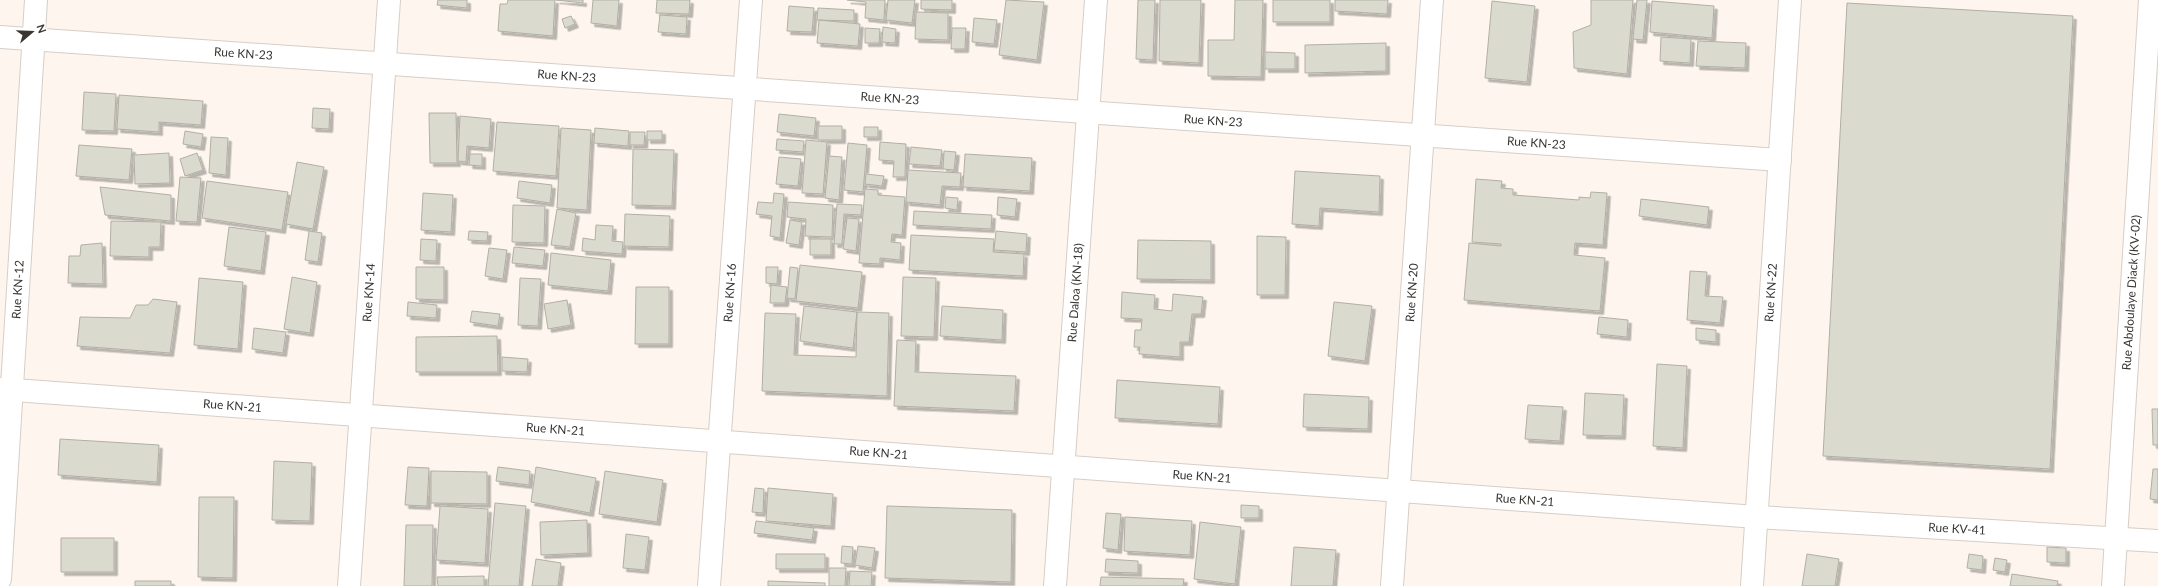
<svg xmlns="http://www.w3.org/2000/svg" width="2158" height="586" font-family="Lato,sans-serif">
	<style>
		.building { fill: #dbdacf; stroke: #b1afa5; filter: url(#shadow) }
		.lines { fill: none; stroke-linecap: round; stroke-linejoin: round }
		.street-casing { stroke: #d6cec6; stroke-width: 24 }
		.street { stroke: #fff; stroke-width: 22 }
		.labels { text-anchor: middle; stroke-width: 3; stroke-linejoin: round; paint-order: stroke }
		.street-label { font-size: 12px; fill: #383532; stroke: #fff }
	</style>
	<defs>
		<filter id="shadow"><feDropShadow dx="3.5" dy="3.5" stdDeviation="0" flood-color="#0004"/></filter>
	</defs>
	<rect width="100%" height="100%" fill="#fef6ee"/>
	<path class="building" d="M 438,0 L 467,0 L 467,8 L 437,5 Z
		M 508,0 L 555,0 L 553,36 L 498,31 L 500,4 L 507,4 Z
		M 556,0 L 583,0 L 583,3 Z
		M 593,0 L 619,0 L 617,26 L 591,23 Z
		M 657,0 L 690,0 L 689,14 L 656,13 Z
		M 847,0 L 885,0 L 884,20 L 865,18 L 866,2 Z
		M 888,0 L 915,0 L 912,23 L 886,20 Z
		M 921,0 L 952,0 L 952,10 L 921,9 Z
		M 1006,0 L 1044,2 L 1037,60 L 999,55 Z
		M 1138,0 L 1155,0 L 1153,60 L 1136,59 Z
		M 1160,0 L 1201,0 L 1199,63 L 1159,61 Z
		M 1235,0 L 1263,0 L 1261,77 L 1208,76 L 1208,40 L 1234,40 Z
		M 1273,0 L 1330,0 L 1330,22 L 1273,22 Z
		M 1335,0 L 1388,0 L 1387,14 L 1335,11 Z
		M 1591,0 L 1633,0 L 1627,74 L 1574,68 L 1573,32 L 1591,25 Z
		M 1637,0 L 1647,0 L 1643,40 L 1633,39 Z
		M 1492,1 L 1535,6 L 1527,82 L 1485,78 Z
		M 1652,1 L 1714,6 L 1712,38 L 1650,32 Z
		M 1847,3 L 2073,16 L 2050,469 L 1823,456 Z
		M 789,6 L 814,8 L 812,32 L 787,31 Z
		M 818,8 L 854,10 L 854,21 L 817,20 Z
		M 916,12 L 948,13 L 948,40 L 915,39 Z
		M 660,15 L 687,17 L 686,34 L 658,32 Z
		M 571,16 L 575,24 L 565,28 L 562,19 Z
		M 974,18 L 997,20 L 994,44 L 972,42 Z
		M 819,20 L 860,24 L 858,46 L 817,43 Z
		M 883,27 L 896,29 L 895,43 L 882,42 Z
		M 865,28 L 880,29 L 879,43 L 865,43 Z
		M 952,28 L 966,28 L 965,49 L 951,49 Z
		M 1661,37 L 1691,39 L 1690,63 L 1660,61 Z
		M 1698,41 L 1746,43 L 1745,68 L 1696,66 Z
		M 1386,43 L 1386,71 L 1305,73 L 1305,45 Z
		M 1265,52 L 1295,53 L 1295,69 L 1265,69 Z
		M 84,92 L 116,94 L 114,131 L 82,130 Z
		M 119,95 L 203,101 L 201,125 L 159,122 L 159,132 L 117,129 Z
		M 313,108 L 330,109 L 329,129 L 312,128 Z
		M 429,113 L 456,113 L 457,163 L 430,163 Z
		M 779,114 L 816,118 L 814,136 L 777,132 Z
		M 460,116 L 491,119 L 489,148 L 467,146 L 466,162 L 458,161 Z
		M 497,122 L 559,126 L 556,176 L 493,171 Z
		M 818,126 L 842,126 L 842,140 L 818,140 Z
		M 864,127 L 878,127 L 878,137 L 864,137 Z
		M 561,128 L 591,130 L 587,210 L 557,208 Z
		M 595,128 L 629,131 L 628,146 L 594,143 Z
		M 185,131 L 203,134 L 201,147 L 183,144 Z
		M 647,131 L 662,131 L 662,140 L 647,140 Z
		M 630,132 L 645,132 L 644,145 L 630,145 Z
		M 211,137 L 228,138 L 226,175 L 209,173 Z
		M 777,139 L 804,141 L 803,152 L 776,150 Z
		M 806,140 L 827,142 L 823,194 L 802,193 Z
		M 880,142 L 906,144 L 905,177 L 893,177 L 894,161 L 879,160 Z
		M 848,143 L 867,145 L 863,192 L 844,190 Z
		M 79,145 L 132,149 L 129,180 L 76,176 Z
		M 911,147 L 942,150 L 940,166 L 909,164 Z
		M 633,149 L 674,150 L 672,206 L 632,205 Z
		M 944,151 L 956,152 L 954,170 L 943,169 Z
		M 169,153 L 170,183 L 135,184 L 134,155 Z
		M 197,153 L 203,170 L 185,176 L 180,159 Z
		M 470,154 L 482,154 L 482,166 L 469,165 Z
		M 965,154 L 1032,158 L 1030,191 L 963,187 Z
		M 829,156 L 842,157 L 839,200 L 825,198 Z
		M 779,157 L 801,159 L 798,186 L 776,184 Z
		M 297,162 L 324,167 L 313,229 L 286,224 Z
		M 908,170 L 961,173 L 960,187 L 942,186 L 940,205 L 906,202 Z
		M 1295,171 L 1380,176 L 1379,212 L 1320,208 L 1319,226 L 1292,224 Z
		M 866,174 L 884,176 L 882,186 L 865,184 Z
		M 180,177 L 201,178 L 197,222 L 176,221 Z
		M 1476,179 L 1502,181 L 1501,188 L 1513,189 L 1513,195 L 1579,200 L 1579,197 L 1590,198 L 1591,192 L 1607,193 L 1603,245 L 1575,243 L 1574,255 L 1605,258 L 1600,311 L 1464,300 L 1469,243 L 1501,246 L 1501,244 L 1472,242 Z
		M 207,181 L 288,192 L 282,230 L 202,218 Z
		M 519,181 L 552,185 L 550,203 L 517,198 Z
		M 100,187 L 171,195 L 171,221 L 105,215 Z
		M 865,189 L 878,190 L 878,195 L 905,197 L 902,235 L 892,234 L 891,242 L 901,243 L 900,260 L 880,258 L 880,264 L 859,263 Z
		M 423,193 L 453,195 L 451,232 L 421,230 Z
		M 774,193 L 784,194 L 780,238 L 770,236 L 772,216 L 756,214 L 758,202 L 773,203 Z
		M 946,197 L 958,198 L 957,210 L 945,208 Z
		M 998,197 L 1017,199 L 1015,217 L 997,215 Z
		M 1641,199 L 1709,207 L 1707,225 L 1639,216 Z
		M 788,202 L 833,205 L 832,237 L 805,236 L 806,219 L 787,217 Z
		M 837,204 L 862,205 L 861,215 L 844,214 L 842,244 L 834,244 Z
		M 513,205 L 545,206 L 544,243 L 512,242 Z
		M 557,209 L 576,213 L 570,247 L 551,245 Z
		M 914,211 L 992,215 L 991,229 L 913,225 Z
		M 625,214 L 670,216 L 669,247 L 624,246 Z
		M 847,218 L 859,219 L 856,251 L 843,249 Z
		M 790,220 L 802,222 L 799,245 L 786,243 Z
		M 111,221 L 161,222 L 160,247 L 149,247 L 149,257 L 110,256 Z
		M 596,225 L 613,226 L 612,241 L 623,242 L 622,254 L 582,251 L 583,238 L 595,240 Z
		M 229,227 L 266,232 L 261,271 L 224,266 Z
		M 309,231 L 322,233 L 318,262 L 305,260 Z
		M 469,231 L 488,232 L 487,241 L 468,240 Z
		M 996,231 L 1027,234 L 1026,252 L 994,250 Z
		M 911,235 L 994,239 L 993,252 L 1024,254 L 1023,276 L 909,270 Z
		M 1257,236 L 1286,237 L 1285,295 L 1257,295 Z
		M 421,239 L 437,240 L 436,261 L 420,260 Z
		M 810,239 L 831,239 L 831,255 L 810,255 Z
		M 1138,240 L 1211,241 L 1211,280 L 1137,279 Z
		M 102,243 L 103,284 L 68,283 L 69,256 L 80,256 L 81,245 Z
		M 514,247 L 545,250 L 543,266 L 512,263 Z
		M 489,248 L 507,250 L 503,279 L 485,276 Z
		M 551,253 L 611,260 L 608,291 L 548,285 Z
		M 800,265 L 862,272 L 858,308 L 796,301 Z
		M 416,267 L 444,267 L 444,300 L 416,299 Z
		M 766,267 L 778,267 L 777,284 L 766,283 Z
		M 790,267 L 798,268 L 795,299 L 787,298 Z
		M 1690,271 L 1707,272 L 1705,296 L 1723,297 L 1720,323 L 1687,320 Z
		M 292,277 L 317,282 L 310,333 L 284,329 Z
		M 903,277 L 936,278 L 934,337 L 901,336 Z
		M 199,278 L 243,282 L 238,349 L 194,345 Z
		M 520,278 L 541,279 L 538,326 L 518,325 Z
		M 771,285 L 787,287 L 785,303 L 770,303 Z
		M 636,287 L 669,287 L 669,344 L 635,344 Z
		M 1122,292 L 1155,295 L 1154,309 L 1172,311 L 1173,294 L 1203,297 L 1201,314 L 1192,314 L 1189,342 L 1180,342 L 1180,357 L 1139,354 L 1140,347 L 1134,347 L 1135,330 L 1141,330 L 1142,319 L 1121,318 Z
		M 153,299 L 177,302 L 170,353 L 77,346 L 80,317 L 130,318 L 136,305 L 148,305 Z
		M 567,300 L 571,325 L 548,329 L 544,304 Z
		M 408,302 L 437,305 L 436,318 L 407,316 Z
		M 1334,302 L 1372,306 L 1365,361 L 1328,356 Z
		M 804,306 L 857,312 L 853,348 L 800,341 Z
		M 942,306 L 1003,310 L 1002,340 L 940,336 Z
		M 472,311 L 500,314 L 498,326 L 470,322 Z
		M 857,312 L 889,313 L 887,396 L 762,391 L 765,313 L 796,314 L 794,355 L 856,357 Z
		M 1599,317 L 1628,320 L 1627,337 L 1597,334 Z
		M 254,328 L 286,332 L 283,353 L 252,349 Z
		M 1696,328 L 1716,330 L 1716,342 L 1696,340 Z
		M 497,336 L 498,372 L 416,372 L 416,337 Z
		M 897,340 L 916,341 L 915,372 L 1016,376 L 1014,411 L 894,406 Z
		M 502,357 L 528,359 L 527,372 L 502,371 Z
		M 1657,364 L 1687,366 L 1683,448 L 1653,446 Z
		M 1117,380 L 1220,387 L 1218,424 L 1115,418 Z
		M 1585,393 L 1624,395 L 1622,436 L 1583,435 Z
		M 1304,394 L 1369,397 L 1368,429 L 1303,427 Z
		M 1528,405 L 1563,407 L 1560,441 L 1525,439 Z
		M 2152,409 L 2158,409 L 2158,445 L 2153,445 Z
		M 60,439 L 159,445 L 157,482 L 58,475 Z
		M 274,461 L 312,463 L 310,521 L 272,520 Z
		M 408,467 L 429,468 L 427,506 L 405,505 Z
		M 498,467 L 530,471 L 529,485 L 496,481 Z
		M 536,467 L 596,478 L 590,513 L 531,502 Z
		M 2153,469 L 2158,469 L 2158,500 L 2150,499 Z
		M 431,471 L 487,472 L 487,504 L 431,503 Z
		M 605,471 L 663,480 L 657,522 L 599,514 Z
		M 755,488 L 764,489 L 763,513 L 752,512 Z
		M 768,488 L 833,494 L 831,526 L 766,521 Z
		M 199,497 L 234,497 L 233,578 L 198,577 Z
		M 495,503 L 526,506 L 519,586 L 488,586 Z
		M 1241,505 L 1259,506 L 1259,518 L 1241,518 Z
		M 440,506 L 488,509 L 485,563 L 436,560 Z
		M 887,506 L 1012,510 L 1011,582 L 885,578 Z
		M 1106,513 L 1121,514 L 1118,550 L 1103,548 Z
		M 1125,517 L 1192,521 L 1190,555 L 1124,551 Z
		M 587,520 L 588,553 L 541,555 L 540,522 Z
		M 756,521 L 814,528 L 812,540 L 754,533 Z
		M 1200,522 L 1241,527 L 1235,584 L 1194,579 Z
		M 406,525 L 433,525 L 432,586 L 404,586 Z
		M 626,534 L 649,537 L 645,570 L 623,568 Z
		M 61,538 L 114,538 L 114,572 L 61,572 Z
		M 842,546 L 853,547 L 852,564 L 841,563 Z
		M 858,546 L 875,548 L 872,568 L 855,565 Z
		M 1294,547 L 1336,550 L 1333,586 L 1291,586 Z
		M 2047,547 L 2066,548 L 2066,563 L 2047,562 Z
		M 776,554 L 825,554 L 825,569 L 776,569 Z
		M 1807,554 L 1839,559 L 1835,586 L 1802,586 Z
		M 1969,554 L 1983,556 L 1982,570 L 1967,568 Z
		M 1995,558 L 2007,560 L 2005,572 L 1993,570 Z
		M 536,559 L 561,563 L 558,586 L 532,586 Z
		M 1106,559 L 1138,561 L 1138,573 L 1105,572 Z
		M 829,568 L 846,568 L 845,586 L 829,586 Z
		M 850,571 L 872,572 L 871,586 L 849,586 Z
		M 2012,574 L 2058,581 L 2057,586 L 2010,586 Z
		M 484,576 L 484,586 L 438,586 L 437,577 Z
		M 1101,577 L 1184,579 L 1183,586 L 1100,586 Z
		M 135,581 L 171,581 L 171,586 L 135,586 Z
		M 768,581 L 825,583 L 825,586 L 768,586 Z"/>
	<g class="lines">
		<g class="street-casing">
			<g id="street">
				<path id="s1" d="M 0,37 L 1780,160"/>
				<path id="s2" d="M 0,389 L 1757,517 L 2158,541"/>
				<path id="s3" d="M 0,579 L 36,0"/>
				<path id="s4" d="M 349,586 L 389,0"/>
				<path id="s5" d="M 709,586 L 751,0"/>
				<path id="s6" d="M 1055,586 L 1096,0"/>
				<path id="s7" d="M 1392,586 L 1432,0"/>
				<path id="s8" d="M 1752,586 L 1790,0"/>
				<path id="s9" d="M 2113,586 L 2150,0"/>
			</g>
		</g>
		<use href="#street" class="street"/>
	</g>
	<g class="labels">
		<g class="street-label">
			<text dy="4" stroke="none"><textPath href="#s1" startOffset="244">Rue KN-23</textPath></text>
			<text dy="4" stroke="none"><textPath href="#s1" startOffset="568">Rue KN-23</textPath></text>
			<text dy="4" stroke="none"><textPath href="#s1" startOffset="892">Rue KN-23</textPath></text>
			<text dy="4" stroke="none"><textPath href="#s1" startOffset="1216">Rue KN-23</textPath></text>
			<text dy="4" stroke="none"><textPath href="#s1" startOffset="1540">Rue KN-23</textPath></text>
			<text dy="4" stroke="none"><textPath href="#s3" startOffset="290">Rue KN-12</textPath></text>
			<text dy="4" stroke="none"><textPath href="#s4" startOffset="294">Rue KN-14</textPath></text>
			<text dy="4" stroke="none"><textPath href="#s5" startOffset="294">Rue KN-16</textPath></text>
			<text dy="4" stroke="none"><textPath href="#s6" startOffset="294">Rue Daloa (KN-18)</textPath></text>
			<text dy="4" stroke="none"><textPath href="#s7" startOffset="294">Rue KN-20</textPath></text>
			<text dy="4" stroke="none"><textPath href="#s8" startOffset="294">Rue KN-22</textPath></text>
			<text dy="4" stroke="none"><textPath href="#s9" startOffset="294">Rue Abdoulaye Diack (KV-02)</textPath></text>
			<text dy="4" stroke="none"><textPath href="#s2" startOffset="233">Rue KN-21</textPath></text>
			<text dy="4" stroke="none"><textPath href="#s2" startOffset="557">Rue KN-21</textPath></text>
			<text dy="4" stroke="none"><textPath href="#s2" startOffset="881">Rue KN-21</textPath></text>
			<text dy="4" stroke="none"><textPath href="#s2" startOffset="1205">Rue KN-21</textPath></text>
			<text dy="4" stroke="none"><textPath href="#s2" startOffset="1529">Rue KN-21</textPath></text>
			<text dy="4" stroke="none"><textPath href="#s2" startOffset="1962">Rue KV-41</textPath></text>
		</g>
	</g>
	<g transform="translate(32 32) rotate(71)" stroke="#ffffff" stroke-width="3" paint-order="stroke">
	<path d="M0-3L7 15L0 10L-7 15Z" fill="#383532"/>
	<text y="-6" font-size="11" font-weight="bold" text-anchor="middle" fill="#383532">N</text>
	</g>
</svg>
